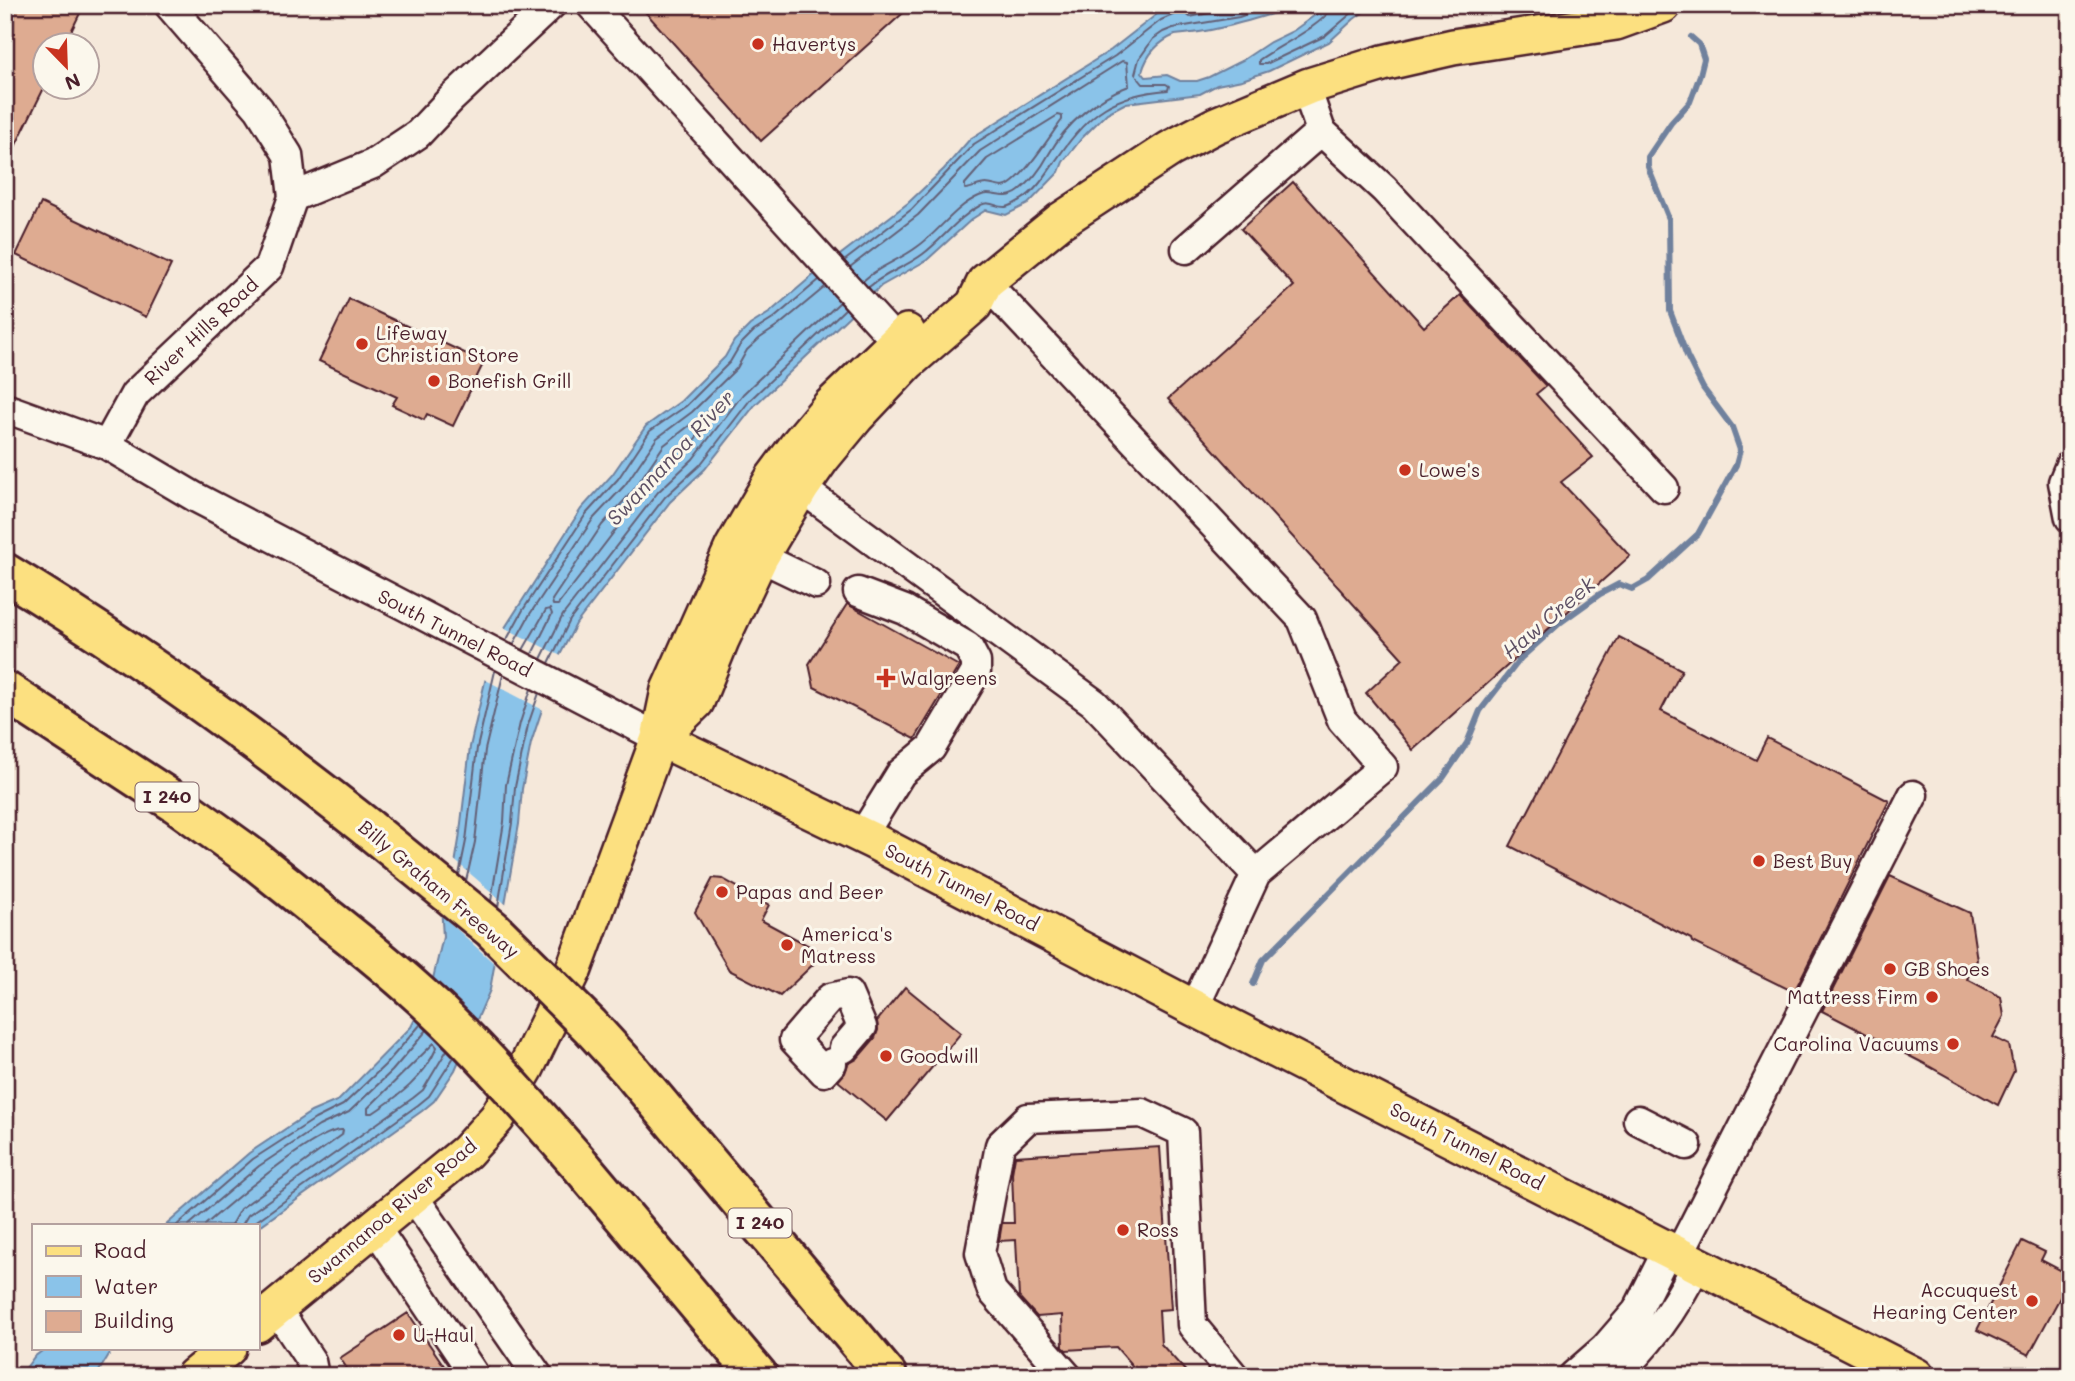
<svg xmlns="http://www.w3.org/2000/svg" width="2075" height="1381" font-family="Mali,sans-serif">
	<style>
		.water { fill: #8ac3e9; stroke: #70819d; stroke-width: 2 }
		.pier { fill: #f5e8da }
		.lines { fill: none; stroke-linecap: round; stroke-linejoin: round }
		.shore { stroke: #646177; stroke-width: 2 }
		.stream { stroke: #70819d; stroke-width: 6 }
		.building { fill: #deab91; stroke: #4a1f2b; stroke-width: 2 }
		.minor-casing { stroke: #4a1f2b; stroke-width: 33 }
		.major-casing { stroke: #4a1f2b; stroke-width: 40 }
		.highway-casing { stroke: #4a1f2b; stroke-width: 44 }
		.minor { stroke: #fbf7ec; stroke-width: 28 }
		.major { stroke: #fce080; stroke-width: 35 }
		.highway { stroke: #fce080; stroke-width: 38 }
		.highway-bridge-casing { stroke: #4a1f2b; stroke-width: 44; stroke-linecap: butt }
		.highway-bridge { stroke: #fce080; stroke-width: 38 }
		.poi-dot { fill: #c8321e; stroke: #fbf7ec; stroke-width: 2.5 }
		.labels { text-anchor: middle; stroke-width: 6; stroke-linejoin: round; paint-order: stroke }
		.shield { fill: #fbf7ec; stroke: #7f6065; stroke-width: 2 }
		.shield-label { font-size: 18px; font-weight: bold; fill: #4a1f2b }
		.poi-label { font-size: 19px; fill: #4a1f2b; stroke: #fbf7ec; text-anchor: start }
		.street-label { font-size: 19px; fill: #4a1f2b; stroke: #fbf7ec }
		.water-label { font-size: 21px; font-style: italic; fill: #5d5064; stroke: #fbf7ec }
	</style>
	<rect width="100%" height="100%" fill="#f5e8da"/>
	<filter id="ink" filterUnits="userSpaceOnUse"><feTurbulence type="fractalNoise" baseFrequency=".0143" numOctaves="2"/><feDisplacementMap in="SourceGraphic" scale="14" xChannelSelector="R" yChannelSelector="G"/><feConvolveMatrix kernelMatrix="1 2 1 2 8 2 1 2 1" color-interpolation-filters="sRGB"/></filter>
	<g filter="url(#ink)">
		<path class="water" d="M 1178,5 L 1302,5 C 1260,17 1218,32 1175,35 C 1158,42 1147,54 1142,72 L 1146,77 L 1167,75 L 1180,81 L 1197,81 L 1209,77 L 1243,60 L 1270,42 L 1293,31 L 1329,5 L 1373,5 L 1354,19 L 1329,42 L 1269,71 L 1242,80 L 1217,85 L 1200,94 L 1126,103 L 1107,113 L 1082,138 L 1063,162 L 1059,172 L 1028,204 L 1006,215 L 986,210 L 972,219 L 927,260 L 881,286 L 755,405 L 705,469 L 670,502 L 576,624 L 560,655 L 531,743 L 522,789 L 519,824 L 490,990 L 455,1070 L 434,1101 L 422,1111 L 257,1228 L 257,1225 L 166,1225 L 249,1153 L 311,1112 L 339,1100 L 411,1027 L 431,987 L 443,937 L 441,905 L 455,864 L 459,840 L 470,747 L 486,677 L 501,634 L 581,509 L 612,475 L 646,426 L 681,401 L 725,357 L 734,341 L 750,325 L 769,313 L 811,277 L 908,203 L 944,169 L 970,139 L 1111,50 L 1157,14 Z
			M 46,1348 L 113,1348 L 96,1376 L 20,1376 L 34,1357 Z"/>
		<path class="pier" d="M 501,626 L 563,657 L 545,711 L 482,678 Z
			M 452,858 L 509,907 L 498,967 L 438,912 L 438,904 Z"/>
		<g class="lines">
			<path class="shore" d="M 1187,5 L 1186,14 L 1190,17 L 1248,5
				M 1332,5 C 1330,22 1275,48 1259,60 L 1259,64 L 1266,64 L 1325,36 L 1361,5
				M 1058,115 L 1062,116 L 1062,120 C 1051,134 1019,186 1003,187 C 998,187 992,184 986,184 C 978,184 972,189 965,189 L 965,184 L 987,159 Z
				M 844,261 L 912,209 L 974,144 L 1115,56 L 1161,20 L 1175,14 L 1178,5
				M 850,267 L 918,215 L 980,151 L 1122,61 L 1127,62 L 1129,86 C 1097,97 1066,124 1049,154 C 1042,167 1032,181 1019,191 C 1003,203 993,189 979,196 C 954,207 939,232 917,247 C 900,260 879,266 863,281
				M 869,287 C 885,273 906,267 923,254 C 943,239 958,217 981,205 C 990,200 997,208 1006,207 C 1011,206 1017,202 1021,200 C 1038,190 1048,171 1059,156 C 1089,112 1115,94 1168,90 L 1169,86 L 1166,84 L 1143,84 L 1135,74 L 1139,59 L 1153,39 L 1163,32 L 1173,28 L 1239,17 L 1272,5
				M 707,412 L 712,412 L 712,417 L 685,452 L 650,485 L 558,605 L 553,605 L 552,600 L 602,525 L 633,491 L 664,445 Z
				M 506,641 L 523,610 L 586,514 L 618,479 L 650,431 L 686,406 L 730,362 L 740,345 L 754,331 L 773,319 L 819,280
				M 513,645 L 530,614 L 593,519 L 625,485 L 657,438 L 692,412 L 737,368 L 747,350 L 760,338 L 778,326 L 825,287
				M 523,650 L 546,610 L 550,609 L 552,614 L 532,654
				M 541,659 L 563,615 L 658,492 L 693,459 L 743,394 L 840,302
				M 549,663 L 570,620 L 665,497 L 700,465 L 750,400 L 845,309
				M 459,875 L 466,841 L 477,748 L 495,671
				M 466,881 L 475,842 L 485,750 L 503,675
				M 491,901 L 504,822 L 506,785 L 520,723 L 531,689
				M 498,907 L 512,823 L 515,787 L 528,725 L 539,693
				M 434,1043 L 437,1047 C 424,1078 400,1095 373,1113 L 368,1113 L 368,1108 Z
				M 177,1225 L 253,1159 L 315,1119 L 343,1105 L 385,1065 L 421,1024
				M 189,1225 L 259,1166 L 319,1126 L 349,1112 L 392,1071 L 427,1030
				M 205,1225 C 227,1206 318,1127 343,1130 L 342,1135 L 240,1209 L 231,1225
				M 242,1225 L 248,1215 L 413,1098 L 423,1090 L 447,1050
				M 251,1225 L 418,1105 L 429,1096 L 454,1057"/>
			<path class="stream" d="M 1253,984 L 1263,960 L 1443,778 L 1467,743 L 1480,711 L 1521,658 L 1561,622 L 1600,594 L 1619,584 L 1632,589 L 1648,580 L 1698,534 L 1736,465 L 1740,450 L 1732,427 L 1703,388 L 1687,356 L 1670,311 L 1669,219 L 1648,167 L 1648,157 L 1671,123 L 1690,102 L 1700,75 L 1704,59 L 1699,44 L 1691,37"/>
		</g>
		<path class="building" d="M 5,5 L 84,5 L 64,46 L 46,46 L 46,84 L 5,167 Z
			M 639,5 L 912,5 L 761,141 Z
			M 1293,182 L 1424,327 L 1460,295 L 1546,386 L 1536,394 L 1593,457 L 1561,482 L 1630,556 L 1413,750 L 1366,693 L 1403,659 L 1168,399 L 1294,286 L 1241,229 Z
			M 41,203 L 171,265 L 146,317 L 16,255 Z
			M 349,299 L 484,362 L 453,426 L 427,414 L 424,420 L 392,405 L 397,397 L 319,361 Z
			M 847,604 L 959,666 L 915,739 L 814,687 L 809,664 Z
			M 1619,637 L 1682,670 L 1661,711 L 1756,760 L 1767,738 L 1889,801 L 1794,992 L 1692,942 L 1691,939 L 1510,846 Z
			M 1890,876 L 1970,913 L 1977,960 L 1967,979 L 2001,997 L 2004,1016 L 1993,1037 L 2009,1045 L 2014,1071 L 1998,1105 L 1923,1063 L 1822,1011 Z
			M 713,878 L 723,879 L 769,905 L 761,920 L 824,954 L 780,996 L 729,970 L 695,912 Z
			M 905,987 L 961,1033 L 887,1121 L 838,1081 L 845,1073 L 848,1064 L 857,1059 L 875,1038 L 878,1030 L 877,1021 Z
			M 1160,1147 L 1171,1309 L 1159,1310 L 1161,1344 L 1190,1376 L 1141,1376 L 1116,1347 L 1066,1350 L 1063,1347 L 1062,1315 L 1037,1317 L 1019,1297 L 1016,1240 L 999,1241 L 1002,1223 L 1014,1223 L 1012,1173 L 1015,1156 Z
			M 2022,1241 L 2045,1252 L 2041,1260 L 2070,1275 L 2070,1279 L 2029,1355 L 1977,1330 Z
			M 408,1313 L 451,1376 L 352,1376 L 340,1358 Z"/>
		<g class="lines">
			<g class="minor-casing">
				<path id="minor" d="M 591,5 L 896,341
					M 1306,88 L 1321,131 L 1384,189 L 1664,488
					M 293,197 L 373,164 L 418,134 L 452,98 L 551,5
					M 1186,249 L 1321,131
					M 985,282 L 1302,619 L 1342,720 L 1383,767 L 1256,874 L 1194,1008
					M 5,408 L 107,445 L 195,497 L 659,738
					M 107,445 L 135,394 L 269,267 L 293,197 L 288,155 L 259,109 L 169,5
					M 2070,465 L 2063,482 L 2070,518
					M 801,488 L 1094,703 L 1256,874
					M 760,557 L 816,584
					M 858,592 L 905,610 L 968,647 L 976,662 L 976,672 L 931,748 L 901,773 L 862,836
					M 832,1063 L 824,1072 L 794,1040 L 830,998 L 848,994 L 862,1027 L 844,1048
					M 1638,1120 L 1687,1145
					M 413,1196 L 538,1376
					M 375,1227 L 475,1376
					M 1679,1254 L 1913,795
					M 276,1308 L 311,1361 L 314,1376
					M 1067,1376 L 992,1291 L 980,1253 L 1000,1145 L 1028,1118 L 1142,1113 L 1183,1132 L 1192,1325 L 1234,1376
					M 1573,1376 L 1605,1348 L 1637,1311 L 1668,1249
					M 1614,1376 C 1651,1344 1676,1307 1697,1264"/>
			</g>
			<g class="major-casing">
				<path id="major" d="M 659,738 L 873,841 L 1194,1008 L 1916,1376
					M 659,738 L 696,702 L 721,640 L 760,557 L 801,488 L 822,458 L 856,417 L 907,363 L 974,305 L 985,282 L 1060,221 L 1170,149 L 1216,125 L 1309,86 L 1383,63 L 1453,47 L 1616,22 L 1663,5
					M 257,1324 L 466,1152 L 497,1118 L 526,1068 L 574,969 L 659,738 L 669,690 L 733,547 L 773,478 L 799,443 L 830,406 L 907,332
					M 194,1376 L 228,1348"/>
			</g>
			<g class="highway-casing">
				<path id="highway" d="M 5,573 C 133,650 253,737 369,829
					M 5,691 L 176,803 L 251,857 L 321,913
					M 632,1072 L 887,1376
					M 582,1167 L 758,1376"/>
			</g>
			<use href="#minor" class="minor"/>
			<use href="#major" class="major"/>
			<use href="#highway" class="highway"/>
			<g class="highway-bridge-casing">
				<path id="highway-bridge" d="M 369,829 L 492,929 L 590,1026 L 632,1072
					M 321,913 C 365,947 408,982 448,1021 C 495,1067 538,1117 582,1167"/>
			</g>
			<use href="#highway-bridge" class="highway-bridge"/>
		</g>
	</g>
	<g class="poi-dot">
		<circle cx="758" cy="44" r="7"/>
		<circle cx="362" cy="344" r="7"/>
		<circle cx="434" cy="381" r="7"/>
		<circle cx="1405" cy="470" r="7"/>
		<path d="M882.5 667.5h7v7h7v7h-7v7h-7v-7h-7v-7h7z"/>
		<circle cx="1759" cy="861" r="7"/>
		<circle cx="722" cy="892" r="7"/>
		<circle cx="787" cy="945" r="7"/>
		<circle cx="1890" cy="969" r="7"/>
		<circle cx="1932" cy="997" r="7"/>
		<circle cx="1953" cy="1044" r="7"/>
		<circle cx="886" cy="1056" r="7"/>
		<circle cx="1123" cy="1230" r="7"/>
		<circle cx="2032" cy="1301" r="7"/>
		<circle cx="399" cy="1335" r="7"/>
	</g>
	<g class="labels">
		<g class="shield">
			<rect x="135.5" y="782.5" width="63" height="29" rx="5"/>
			<rect x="728.5" y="1208.5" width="63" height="29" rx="5"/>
		</g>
		<g class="shield-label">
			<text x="167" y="803">I 240</text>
			<text x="760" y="1229">I 240</text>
		</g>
		<g class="poi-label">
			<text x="772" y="51">Havertys</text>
			<text x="376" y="340">Lifeway<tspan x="376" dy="22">Christian Store</tspan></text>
			<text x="448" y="388">Bonefish Grill</text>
			<text x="1419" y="477">Lowe's</text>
			<text x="900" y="685">Walgreens</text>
			<text x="1773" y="868">Best Buy</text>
			<text x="736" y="899">Papas and Beer</text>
			<text x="801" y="941">America's<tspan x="801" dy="22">Matress</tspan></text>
			<text x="1904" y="976">GB Shoes</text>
			<text x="1918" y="1004" text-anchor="end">Mattress Firm</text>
			<text x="1939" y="1051" text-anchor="end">Carolina Vacuums</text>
			<text x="900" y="1063">Goodwill</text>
			<text x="1137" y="1237">Ross</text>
			<text x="2018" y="1297" text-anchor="end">Accuquest<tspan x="2018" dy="22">Hearing Center</tspan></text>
			<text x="413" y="1342">U-Haul</text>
		</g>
		<g class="street-label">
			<text transform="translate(201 331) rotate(-43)" y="7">River Hills Road</text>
			<text transform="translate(455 633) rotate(27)" y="7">South Tunnel Road</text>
			<text transform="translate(962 887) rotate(27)" y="7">South Tunnel Road</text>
			<text transform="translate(439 889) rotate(40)" y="7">Billy Graham Freeway</text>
			<text transform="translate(1467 1146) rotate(27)" y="7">South Tunnel Road</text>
			<text transform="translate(392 1211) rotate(-40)" y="7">Swannanoa River Road</text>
		</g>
		<g class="water-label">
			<text transform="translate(671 458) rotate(-47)" y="7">Swannanoa River</text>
			<text transform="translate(1549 618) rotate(-40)" y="7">Haw Creek</text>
		</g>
	</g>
	<rect width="2075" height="1381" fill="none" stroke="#fbf7ec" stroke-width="28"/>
	<rect x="14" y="14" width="2047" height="1353" fill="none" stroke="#4a1f2b" stroke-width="2.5" filter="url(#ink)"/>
	<rect x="32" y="1224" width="228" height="126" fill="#fbf7ec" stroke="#b4a19f" stroke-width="2"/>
	<rect x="46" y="1246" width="35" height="10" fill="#fce080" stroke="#b4a19f" stroke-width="2"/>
	<text x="94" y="1258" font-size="21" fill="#4a1f2b">Road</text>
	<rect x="46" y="1276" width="35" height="21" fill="#8ac3e9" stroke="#b4a19f" stroke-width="2"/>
	<text x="94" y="1294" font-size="21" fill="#4a1f2b">Water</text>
	<rect x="46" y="1311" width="35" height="21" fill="#deab91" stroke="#b4a19f" stroke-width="2"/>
	<text x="94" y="1328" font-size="21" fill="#4a1f2b">Building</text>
	<g transform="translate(66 66) rotate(157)"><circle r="33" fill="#fbf7ec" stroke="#b4a19f" stroke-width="2"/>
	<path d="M0-5L12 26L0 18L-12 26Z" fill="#c8321e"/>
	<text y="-10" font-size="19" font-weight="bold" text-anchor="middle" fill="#4a1f2b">N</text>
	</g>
</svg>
